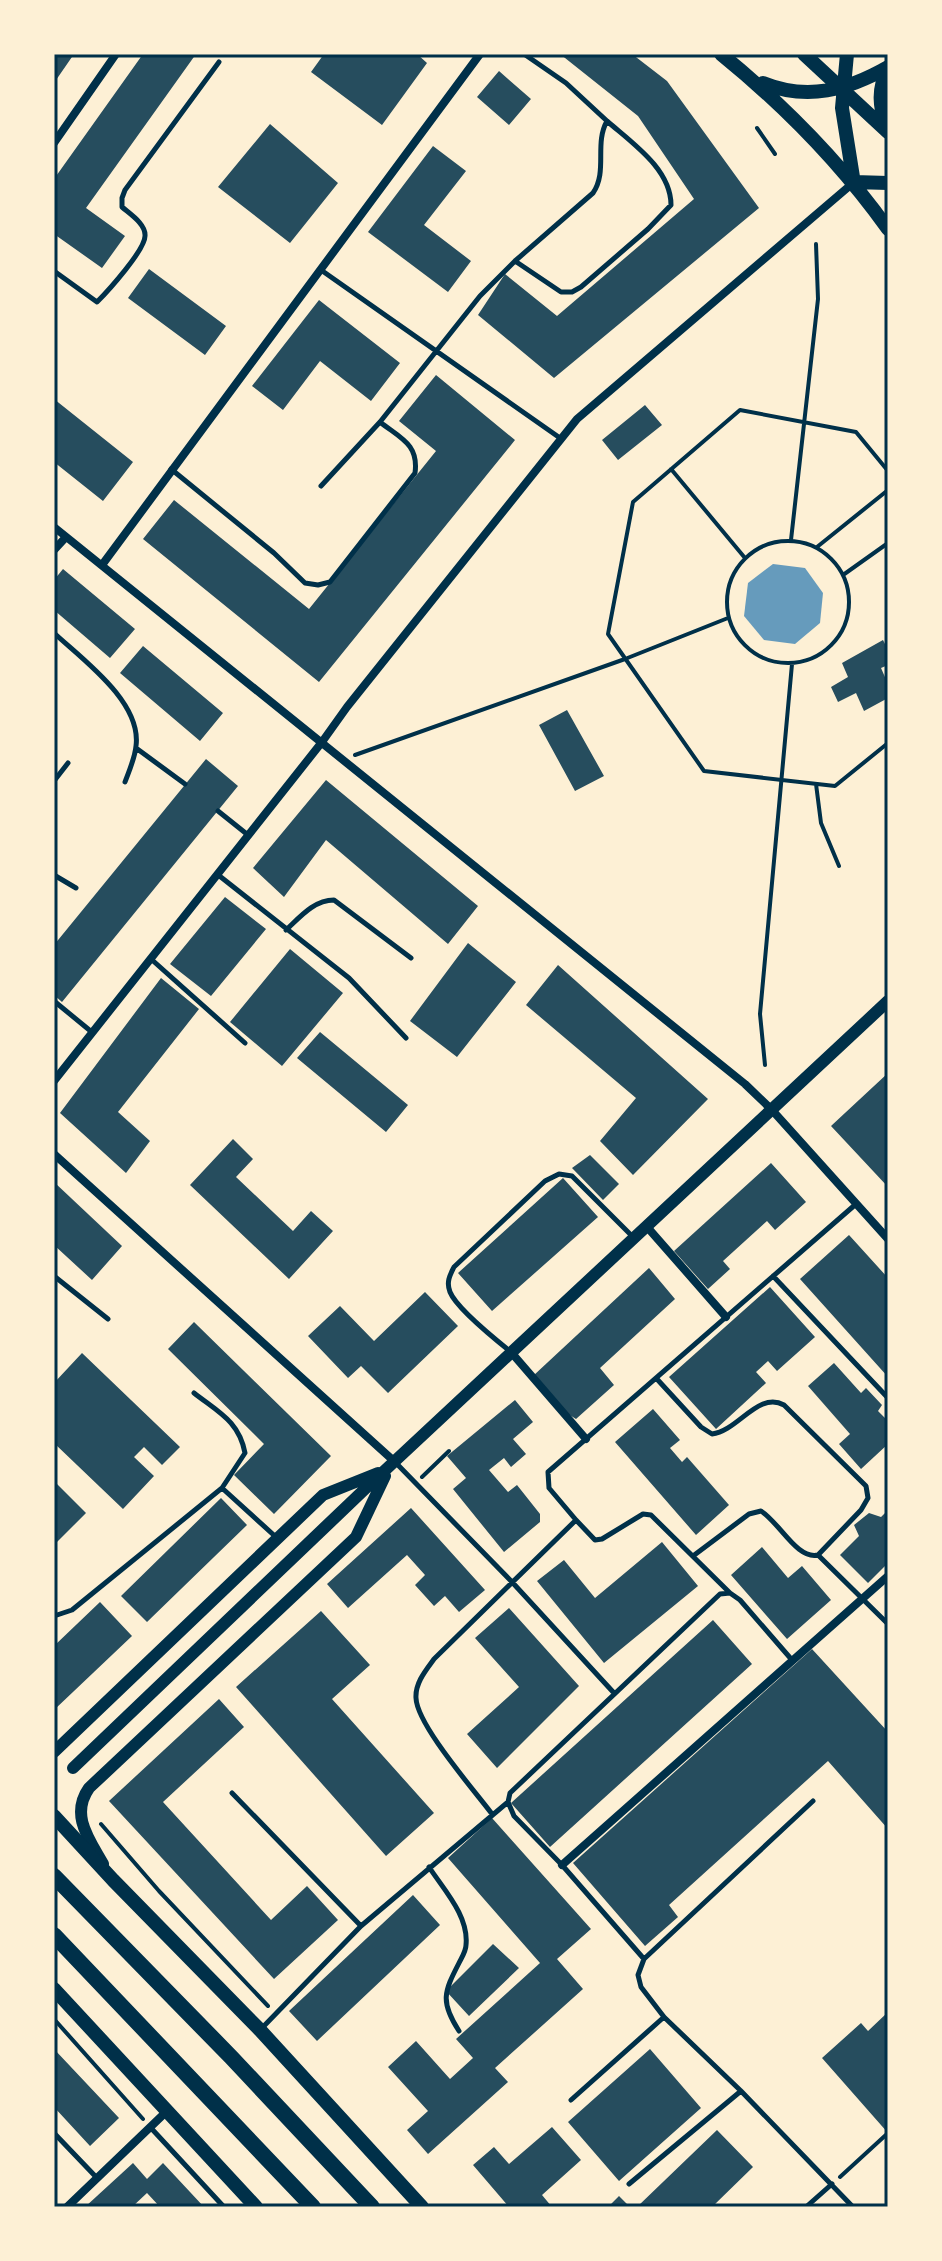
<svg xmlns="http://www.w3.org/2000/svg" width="942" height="2261" font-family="Figtree,sans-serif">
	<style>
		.water { fill: #669bbc }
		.building { fill: #264d5e }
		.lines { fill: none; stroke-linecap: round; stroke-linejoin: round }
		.path { stroke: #003049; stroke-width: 4 }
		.service { stroke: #003049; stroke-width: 5 }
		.minor { stroke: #003049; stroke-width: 8 }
		.tertiary { stroke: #003049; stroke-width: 12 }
		.secondary { stroke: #003049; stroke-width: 14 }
		.trunk { stroke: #003049; stroke-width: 16 }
		.neatline { fill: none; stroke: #003049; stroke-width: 3 }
	</style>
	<rect width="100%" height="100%" fill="#fdf0d5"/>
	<path class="water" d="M 773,564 L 805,568 L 823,593 L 820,623 L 795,644 L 764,640 L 744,616 L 748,583 Z"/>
	<path class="building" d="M 54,54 L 74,54 L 54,83 Z
		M 143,54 L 196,54 L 86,208 L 125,236 L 102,268 L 54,234 L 54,179 Z
		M 324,54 L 417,54 L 427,63 L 382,125 L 311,72 Z
		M 560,54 L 632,54 L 667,81 L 759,208 L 554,378 L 478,315 L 505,274 L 557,316 L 694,199 L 638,116 Z
		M 499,71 L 531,99 L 509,125 L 477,97 Z
		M 270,124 L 338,183 L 290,243 L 218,187 Z
		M 433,146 L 466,171 L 424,225 L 471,261 L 448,292 L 368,232 Z
		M 149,269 L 226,326 L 205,355 L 128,298 Z
		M 319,300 L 400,363 L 371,401 L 320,361 L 283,410 L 252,386 Z
		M 436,375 L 515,440 L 319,682 L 143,539 L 174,500 L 309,609 L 436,451 L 399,421 Z
		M 54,399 L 133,462 L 103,501 L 54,462 Z
		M 645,405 L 662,425 L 618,460 L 602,440 Z
		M 63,569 L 135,629 L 110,658 L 54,610 L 54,580 Z
		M 883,640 L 888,650 L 888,665 L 881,668 L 888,684 L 888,698 L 864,711 L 856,693 L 838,702 L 831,687 L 848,677 L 842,663 Z
		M 143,646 L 223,713 L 200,741 L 120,673 Z
		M 567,710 L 604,776 L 575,791 L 539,725 Z
		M 206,759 L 238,786 L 62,1002 L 54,995 L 54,945 Z
		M 326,780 L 478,906 L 448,944 L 326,840 L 284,897 L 253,868 Z
		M 225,897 L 266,929 L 211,996 L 170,964 Z
		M 468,943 L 516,982 L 457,1057 L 410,1021 Z
		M 290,949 L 343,993 L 282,1066 L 230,1022 Z
		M 558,965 L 708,1099 L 633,1175 L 600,1141 L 636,1098 L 526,1005 Z
		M 161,978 L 199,1009 L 118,1112 L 150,1141 L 126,1173 L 60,1113 Z
		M 320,1032 L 408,1105 L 386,1132 L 297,1058 Z
		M 888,1073 L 888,1187 L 831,1126 Z
		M 233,1139 L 253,1159 L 236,1177 L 293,1231 L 311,1211 L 333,1231 L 289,1279 L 190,1185 Z
		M 590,1155 L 619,1184 L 603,1200 L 572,1168 Z
		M 771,1163 L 806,1202 L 775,1230 L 767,1221 L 723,1261 L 730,1269 L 708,1289 L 674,1251 Z
		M 563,1178 L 598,1217 L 492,1311 L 458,1273 Z
		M 54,1182 L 122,1246 L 92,1280 L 54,1245 Z
		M 849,1235 L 888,1278 L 888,1377 L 800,1279 Z
		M 649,1268 L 675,1299 L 600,1368 L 614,1385 L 576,1419 L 560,1409 L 533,1376 Z
		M 770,1287 L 815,1337 L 777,1371 L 768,1361 L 756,1372 L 766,1383 L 716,1429 L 669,1377 Z
		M 425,1292 L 458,1326 L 388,1393 L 361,1366 L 348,1378 L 308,1336 L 340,1306 L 374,1341 Z
		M 194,1322 L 331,1456 L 274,1514 L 234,1475 L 264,1444 L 168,1349 Z
		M 82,1353 L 180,1447 L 162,1465 L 144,1447 L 134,1457 L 154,1476 L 123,1509 L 54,1443 L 54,1383 Z
		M 834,1363 L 861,1393 L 866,1388 L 882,1405 L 878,1411 L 888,1421 L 888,1444 L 861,1469 L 839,1444 L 850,1434 L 808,1386 Z
		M 515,1400 L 533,1422 L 513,1439 L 526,1454 L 511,1467 L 504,1458 L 489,1470 L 508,1492 L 517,1485 L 540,1514 L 540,1522 L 504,1552 L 453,1489 L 466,1478 L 447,1456 Z
		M 653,1409 L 680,1440 L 670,1448 L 682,1462 L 687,1457 L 729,1505 L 696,1535 L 615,1442 Z
		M 54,1481 L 86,1513 L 54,1545 Z
		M 221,1498 L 247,1525 L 147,1622 L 121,1596 Z
		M 411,1508 L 485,1590 L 459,1612 L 445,1596 L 434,1606 L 415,1585 L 425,1575 L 407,1555 L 348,1608 L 327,1584 Z
		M 888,1510 L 888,1563 L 868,1583 L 840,1555 L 859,1536 L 854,1525 L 869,1513 L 881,1517 Z
		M 662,1542 L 698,1586 L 604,1663 L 537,1581 L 564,1560 L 595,1598 Z
		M 762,1547 L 788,1578 L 802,1566 L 831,1600 L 787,1639 L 731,1575 Z
		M 100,1602 L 132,1636 L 54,1710 L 54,1646 Z
		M 509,1608 L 579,1686 L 497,1768 L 467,1734 L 519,1687 L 475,1638 Z
		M 321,1611 L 370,1665 L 332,1699 L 434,1813 L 386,1856 L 236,1687 Z
		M 713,1620 L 752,1664 L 550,1847 L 511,1803 Z
		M 812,1649 L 888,1732 L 888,1829 L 828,1761 L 669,1905 L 678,1917 L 645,1946 L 573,1863 Z
		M 219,1699 L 244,1727 L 163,1802 L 271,1920 L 307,1886 L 338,1920 L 274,1979 L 109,1801 Z
		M 492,1818 L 591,1929 L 557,1959 L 583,1989 L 495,2068 L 508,2082 L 428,2154 L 407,2130 L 428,2111 L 388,2067 L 416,2041 L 450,2079 L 473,2058 L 456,2039 L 540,1963 L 448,1858 Z
		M 413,1895 L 440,1925 L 317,2041 L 289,2011 Z
		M 493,1944 L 519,1968 L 469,2016 L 446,1991 Z
		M 888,2012 L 888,2133 L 822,2058 L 861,2023 L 868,2031 Z
		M 54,2049 L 119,2118 L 90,2146 L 54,2107 Z
		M 650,2049 L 701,2108 L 619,2181 L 568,2122 Z
		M 552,2127 L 581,2160 L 542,2195 L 552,2207 L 509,2207 L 473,2165 L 494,2147 L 509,2164 Z
		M 717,2130 L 753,2167 L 712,2207 L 637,2207 Z
		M 133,2163 L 147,2179 L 163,2163 L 204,2207 L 160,2207 L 147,2193 L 132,2207 L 85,2207 Z
		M 619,2196 L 630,2207 L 608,2207 Z"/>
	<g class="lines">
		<path class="path" d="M 757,128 L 775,154
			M 671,469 L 745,558
			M 888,471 L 856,432 L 740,410 L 633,502 L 608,634 L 704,771 L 835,786 L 888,743
			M 791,540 L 818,299 L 816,244
			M727 602a61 61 0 1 1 122 0a61 61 0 1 1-122 0Z
			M 817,547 L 888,490
			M 843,575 L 888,543
			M 355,755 L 625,659 L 728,618
			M 816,784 L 821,823 L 839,866
			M 765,1065 L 760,1014 L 792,664
			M 422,1477 L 449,1451
			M 101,1824 L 159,1891 L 268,2006
			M 54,2019 L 143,2119
			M 840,2177 L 888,2133"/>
		<path class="service" d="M 515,261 L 561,292 L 572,292 L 581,287 L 648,229 L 671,205 C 671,169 632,143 607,121
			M 321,270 L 560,438
			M 54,271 L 97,302 C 108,291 145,250 145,236 C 146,224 130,214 122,207 L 122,198 L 125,190 L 219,62
			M 171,469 L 274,553 L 305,583 L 318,585 L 330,582 L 415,473 C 419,444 400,438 380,422
			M 321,486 L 380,422 L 480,296 L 515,261 L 593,193 C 608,171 594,144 607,121 L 566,83 L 524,54
			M 54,633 C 82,659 142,702 136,746 C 135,758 129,771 125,782
			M 136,748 L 185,784
			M 54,781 L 68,763
			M 218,811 L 248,835
			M 217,874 L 349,978 L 406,1038
			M 54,875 L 76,888
			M 286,930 C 300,917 314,900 334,900 L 411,958
			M 151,959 L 245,1043
			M 54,1001 L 93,1033
			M 54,1276 L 108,1319
			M 773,1276 L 888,1398
			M 511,1352 C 496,1340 456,1307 450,1292 C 446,1282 450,1275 454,1267 L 545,1181 L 559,1174 L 572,1176 L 634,1238
			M 656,1378 L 701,1427 L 712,1434 C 738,1431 758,1391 784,1405 L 866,1486 L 868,1498 L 861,1510 L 818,1555
			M 194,1393 C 218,1412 239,1421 245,1453 L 222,1488
			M 396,1463 L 512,1582 L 614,1693
			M 576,1520 L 595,1540 L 602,1539 L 643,1514 L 651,1515 L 730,1593
			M 693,1556 L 749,1514 L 761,1511 C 780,1523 797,1560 818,1555 L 888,1624
			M 54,1616 L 72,1610 L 222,1488 L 277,1538
			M 232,1793 L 361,1926
			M 813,1801 L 644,1959 L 638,1975 L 641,1987 L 664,2017 L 741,2091 L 853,2207
			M 492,1814 C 474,1790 417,1725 416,1698 C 415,1683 426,1670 434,1659 L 576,1520 L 549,1488 L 548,1472 L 856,1204
			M 429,1867 C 444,1890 469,1916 466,1945 C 466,1951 462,1957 459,1963 C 444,1992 440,2002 459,2031
			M 644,1959 L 562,1865 L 514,1816 L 508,1802 L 510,1793 L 720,1594 L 730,1593 L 740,1600 L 792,1660
			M 261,2029 L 361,1926 L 508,1802
			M 571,2100 L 664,2017
			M 151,2128 L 224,2207
			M 54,2133 L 97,2178
			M 629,2184 L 741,2091
			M 806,2207 L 832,2184"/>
		<path class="minor" d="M 54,143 L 116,54
			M 54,527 L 745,1084 L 772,1110 L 888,1239
			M 54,550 L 66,537
			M 102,565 L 480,54
			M 54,1081 L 322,742 L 347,707 L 577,419 L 853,183
			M 54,1154 L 395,1462
			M 648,1228 L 726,1317
			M 511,1352 L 586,1439
			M 562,1865 L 888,1576
			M 67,2207 L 167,2111"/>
		<path class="tertiary" d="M 54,1752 L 323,1495 L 378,1473
			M 73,1768 L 366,1488 L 888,1001
			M 103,1864 C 89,1839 70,1815 89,1788 L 356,1537 L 385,1476"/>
		<path class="secondary" d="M 721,54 C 785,106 840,162 888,229
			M 804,54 L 888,132
			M 847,54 L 842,108 L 853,177
			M 763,83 C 807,101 848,90 888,67
			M 886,128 C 880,107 877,89 888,69
			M 854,182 L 888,183
			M 54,1816 L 113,1880 L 260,2030 L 422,2207
			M 54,1989 L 256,2207"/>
		<path class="trunk" d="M 54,1876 L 231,2057 L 372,2207
			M 54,1935 L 313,2207"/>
	</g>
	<rect width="942" height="2261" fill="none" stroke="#fdf0d5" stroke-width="112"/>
	<rect x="56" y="56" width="830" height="2149" class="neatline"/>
</svg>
